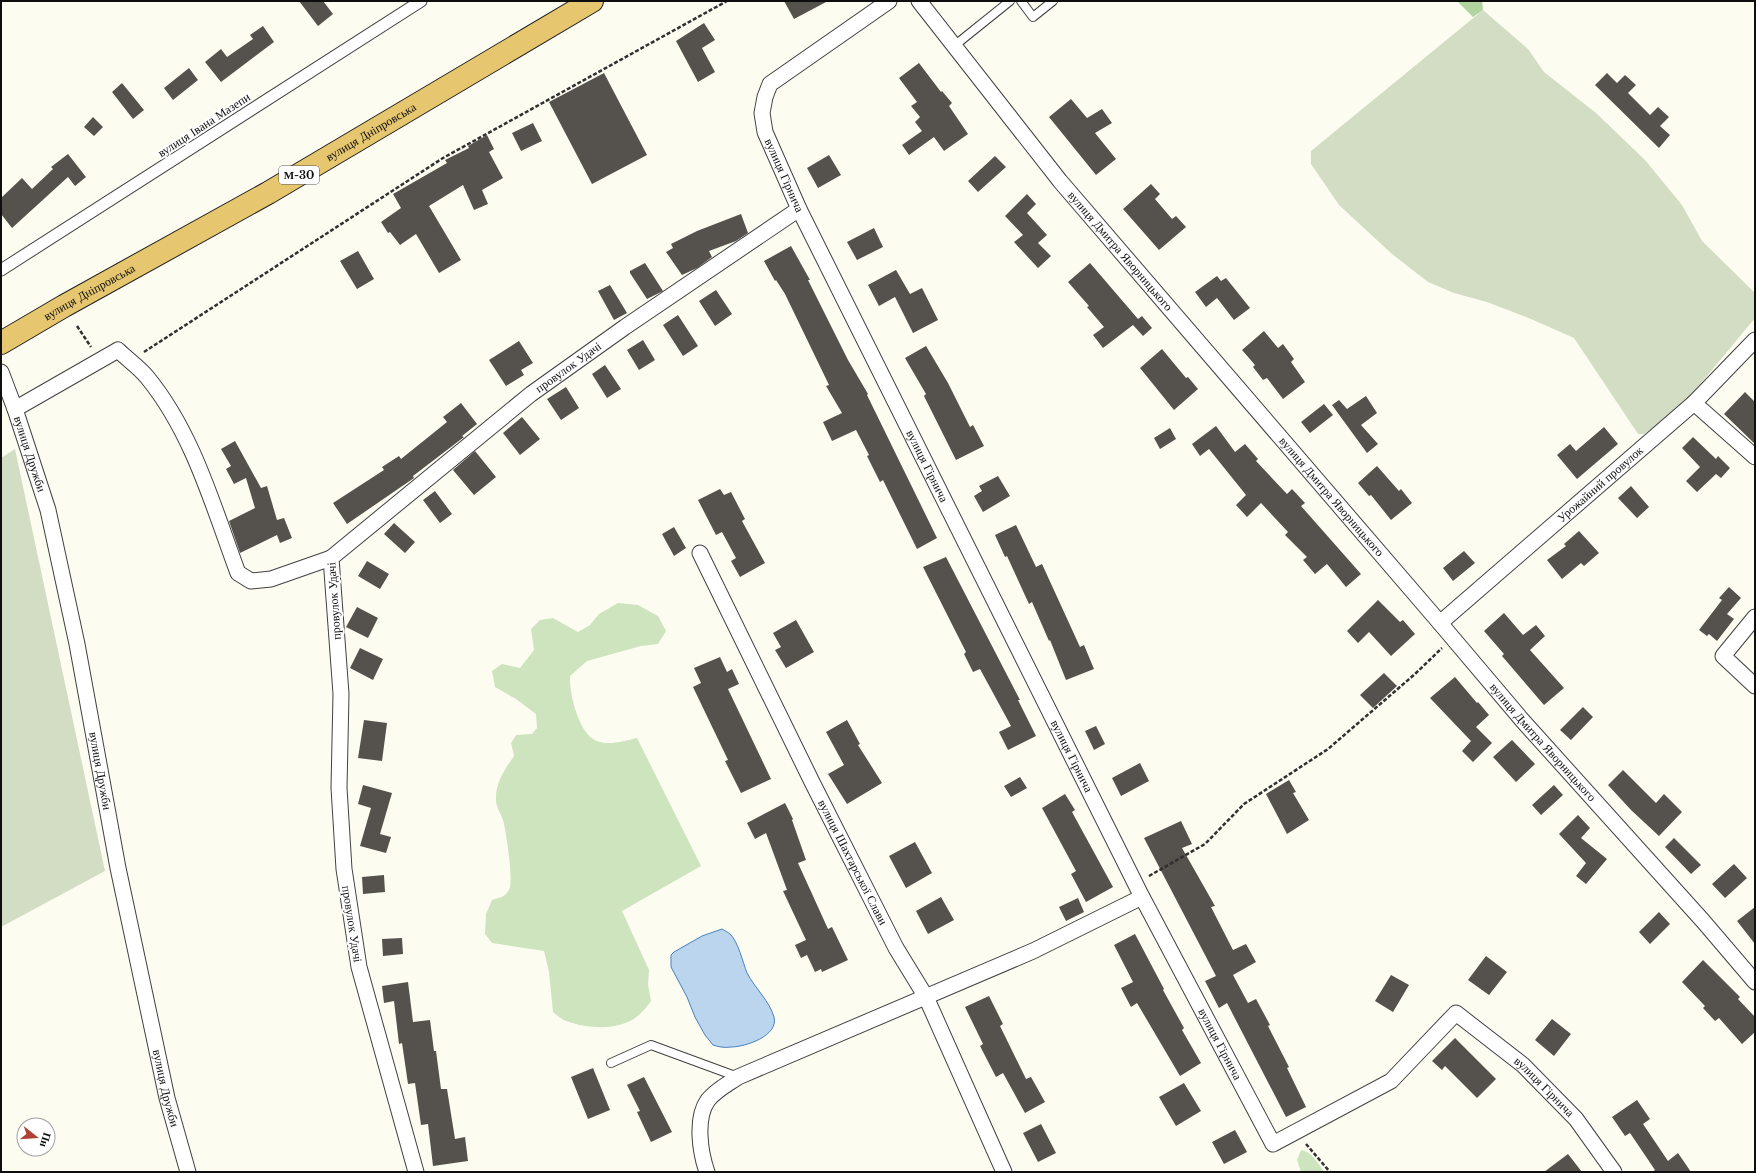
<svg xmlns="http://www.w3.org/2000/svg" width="1756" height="1173" font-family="'Libre Baskerville',serif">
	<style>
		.green { fill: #cde4be }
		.forest { fill: #b0d39f }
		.cemetery { fill: #d2ddc3 }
		.water { fill: #bbd5ef; stroke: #4a81be }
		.building { fill: #55514c }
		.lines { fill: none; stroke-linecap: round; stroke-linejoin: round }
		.service-casing { stroke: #414141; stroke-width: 10 }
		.pedestrian-casing { stroke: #414141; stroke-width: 13 }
		.minor-casing { stroke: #414141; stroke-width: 17 }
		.trunk-casing { stroke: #1f1f1f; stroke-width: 24 }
		.path { stroke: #303030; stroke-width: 2.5; stroke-dasharray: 4 2; stroke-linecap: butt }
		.service { stroke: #fff; stroke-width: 8 }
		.pedestrian { stroke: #fff; stroke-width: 11 }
		.minor { stroke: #fff; stroke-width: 15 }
		.trunk { stroke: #e6c66e; stroke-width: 22 }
		.labels { text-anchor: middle; stroke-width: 4; stroke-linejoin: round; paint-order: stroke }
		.shield { fill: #fff; stroke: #565656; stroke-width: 1 }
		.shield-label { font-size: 11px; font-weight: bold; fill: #0e0e0e }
		.street-label { font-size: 12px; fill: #0e0e0e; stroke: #fff }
	</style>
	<rect width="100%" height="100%" fill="#fdfcf1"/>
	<path class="green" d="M 618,603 L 638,605 L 658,616 L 666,631 L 658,644 L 641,646 L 587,661 L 570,676 C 569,693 579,735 597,741 C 609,746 624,741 637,738 L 701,866 L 622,911 L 649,970 L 648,985 L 651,1001 C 645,1009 638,1018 628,1022 C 610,1030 585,1028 566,1021 C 562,1020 557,1015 553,1012 L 549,972 L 544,951 L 492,943 L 485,934 L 486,914 L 492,900 C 499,898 505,897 509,890 C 514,883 506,830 503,820 C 501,814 496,807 496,800 C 495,783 505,769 514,756 L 511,743 L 516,735 L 532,734 L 537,728 L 536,714 L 516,699 L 495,687 L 492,671 L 502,664 L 520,668 L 534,650 L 531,629 L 540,620 L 553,618 L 578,632 L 590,625 L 599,614 Z
		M 1301,1150 C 1311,1151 1319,1164 1324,1172 L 1301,1172 L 1297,1160 Z"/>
	<path class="forest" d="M 1457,1 L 1482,1 L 1483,10 L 1473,17 Z"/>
	<path class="cemetery" d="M 1483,10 L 1528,49 L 1544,72 L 1596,113 L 1645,160 L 1682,205 L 1702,241 L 1755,293 L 1755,318 L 1692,394 L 1663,421 L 1644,434 L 1638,434 L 1574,338 L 1531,319 L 1487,302 L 1454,293 L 1428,282 L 1392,254 L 1339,205 L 1311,164 L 1311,151 Z
		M 15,449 L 105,871 L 1,927 L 1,458 Z"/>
	<path class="water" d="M 722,929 C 725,931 728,932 730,934 C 738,941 743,963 747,973 C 755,988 770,1002 774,1017 C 779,1036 745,1047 731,1047 C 725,1048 719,1047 713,1045 L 705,1035 L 695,1017 L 687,997 L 671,967 L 671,955 L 674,952 L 702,936 Z"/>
	<path class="building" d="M 299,1 L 323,1 L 333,14 L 318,26 Z
		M 784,1 L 828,1 L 794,19 Z
		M 704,23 L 715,40 L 702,48 L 715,72 L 698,82 L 676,41 Z
		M 263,26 L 274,42 L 221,82 L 205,62 L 221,49 L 227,57 L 253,39 L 250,35 Z
		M 919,63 L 941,92 L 942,91 L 952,103 L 949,106 L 968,134 L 944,151 L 934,137 L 909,155 L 902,145 L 922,131 L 915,122 L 920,117 L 911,106 L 917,102 L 899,78 Z
		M 189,68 L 198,80 L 173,100 L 164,88 Z
		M 604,73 L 647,155 L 592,184 L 549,102 Z
		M 1607,73 L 1617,83 L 1625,75 L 1636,85 L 1628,93 L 1650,115 L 1658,107 L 1669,117 L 1660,126 L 1670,135 L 1659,148 L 1595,85 Z
		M 122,83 L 144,110 L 133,119 L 112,92 Z
		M 1071,99 L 1087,118 L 1102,109 L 1112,123 L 1095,133 L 1116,159 L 1096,175 L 1049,117 Z
		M 93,117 L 103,127 L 94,136 L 84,127 Z
		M 533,123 L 542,141 L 521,151 L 512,133 Z
		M 487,135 L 494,149 L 489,152 L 503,178 L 482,190 L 488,204 L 474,210 L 463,185 L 429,206 L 461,260 L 439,273 L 416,234 L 400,245 L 390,232 L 388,233 L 381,222 L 401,208 L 393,194 L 447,163 L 445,160 L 469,148 L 468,146 Z
		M 68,154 L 86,177 L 75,186 L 68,177 L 12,228 L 1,214 L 1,198 L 22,178 L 32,189 L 53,169 L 51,167 Z
		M 829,155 L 841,175 L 818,188 L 807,168 Z
		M 995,156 L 1006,167 L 978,192 L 968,181 Z
		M 1151,184 L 1160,194 L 1155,199 L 1172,219 L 1176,216 L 1186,227 L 1159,250 L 1123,209 Z
		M 1027,194 L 1036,204 L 1027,213 L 1047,235 L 1038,243 L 1051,256 L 1038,268 L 1014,242 L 1023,235 L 1005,216 Z
		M 741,214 L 748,233 L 736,241 L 709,251 L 712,257 L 697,268 L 682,275 L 666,252 L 673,248 L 671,244 L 697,231 Z
		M 874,228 L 883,247 L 857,260 L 847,242 Z
		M 791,246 L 810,280 L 808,280 L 848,360 L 868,394 L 867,395 L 937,538 L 917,549 L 883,480 L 880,482 L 867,456 L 869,455 L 856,430 L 832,441 L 823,422 L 842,413 L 826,386 L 829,385 L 785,294 L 776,280 L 775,281 L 764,261 Z
		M 358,251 L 374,279 L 357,289 L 340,261 Z
		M 645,263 L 663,291 L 647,299 L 630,273 L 630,271 Z
		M 1090,263 L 1138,319 L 1142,316 L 1152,328 L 1143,336 L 1133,325 L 1103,348 L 1093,335 L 1104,327 L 1087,307 L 1089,306 L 1068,282 Z
		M 896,270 L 910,294 L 922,288 L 938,320 L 913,333 L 895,297 L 879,306 L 868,285 Z
		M 1217,276 L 1221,281 L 1226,278 L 1250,308 L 1234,320 L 1217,298 L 1206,307 L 1195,292 Z
		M 610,285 L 627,313 L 614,320 L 598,291 Z
		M 716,290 L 732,314 L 715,326 L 699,301 Z
		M 678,315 L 698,346 L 683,356 L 663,325 Z
		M 1264,331 L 1278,348 L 1283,344 L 1294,359 L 1291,362 L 1305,382 L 1283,399 L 1267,378 L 1263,380 L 1253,367 L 1255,365 L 1242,350 Z
		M 643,340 L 655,360 L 639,370 L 627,350 Z
		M 519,341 L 533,363 L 521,370 L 524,375 L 506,386 L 489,360 Z
		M 926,346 L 948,383 L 970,427 L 973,425 L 984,446 L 956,460 L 924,396 L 926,394 L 905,358 Z
		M 1162,349 L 1186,378 L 1188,377 L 1198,389 L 1174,410 L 1140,368 Z
		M 605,365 L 621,389 L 607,398 L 592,374 Z
		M 566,387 L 579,408 L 561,420 L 547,399 Z
		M 1745,392 L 1755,402 L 1755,444 L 1724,414 Z
		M 1366,396 L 1377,413 L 1361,425 L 1378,444 L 1367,453 L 1332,405 L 1339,400 L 1347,409 Z
		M 461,403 L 477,424 L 462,436 L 464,437 L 413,476 L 414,478 L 347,524 L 333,503 L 384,470 L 382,467 L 399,456 L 401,459 L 447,422 L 443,417 Z
		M 1324,404 L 1333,415 L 1310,433 L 1301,422 Z
		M 522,417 L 540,439 L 520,455 L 503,433 Z
		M 1216,426 L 1235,452 L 1245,444 L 1258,459 L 1256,461 L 1287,494 L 1292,489 L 1305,503 L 1301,506 L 1361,574 L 1346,587 L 1327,564 L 1315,574 L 1303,560 L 1307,557 L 1285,535 L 1288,532 L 1261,503 L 1247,517 L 1236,505 L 1246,495 L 1209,449 L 1200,456 L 1192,444 Z
		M 1604,427 L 1618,444 L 1577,479 L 1557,455 L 1570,444 L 1576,451 Z
		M 1170,428 L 1176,439 L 1160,449 L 1154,438 Z
		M 1693,437 L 1716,459 L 1718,456 L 1730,468 L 1721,478 L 1716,474 L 1697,492 L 1686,481 L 1700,467 L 1682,448 Z
		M 235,441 L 261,488 L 267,486 L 277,520 L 284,518 L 292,538 L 280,543 L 277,535 L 240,553 L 229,521 L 255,508 L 246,478 L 234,484 L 226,469 L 231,466 L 221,449 Z
		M 475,451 L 496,477 L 474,495 L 453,470 Z
		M 1377,466 L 1399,491 L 1401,489 L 1412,503 L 1391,520 L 1371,495 L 1369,496 L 1358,483 Z
		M 998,476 L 1010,496 L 983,512 L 974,496 L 982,491 L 979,486 Z
		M 1631,486 L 1649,507 L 1637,518 L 1618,498 Z
		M 720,489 L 724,495 L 731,492 L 745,519 L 742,521 L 765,563 L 740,577 L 731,561 L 736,558 L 722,532 L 716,535 L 698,500 Z
		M 435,491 L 452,514 L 440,523 L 423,500 Z
		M 394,523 L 415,542 L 405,553 L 384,534 Z
		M 1016,525 L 1036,567 L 1042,564 L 1080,647 L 1084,645 L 1094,669 L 1066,680 L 1050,640 L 1049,641 L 1032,602 L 1029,604 L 1007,556 L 1005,557 L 995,535 Z
		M 674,527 L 686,548 L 674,556 L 662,534 Z
		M 1579,531 L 1599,553 L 1584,566 L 1581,563 L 1562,579 L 1547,560 L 1566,546 L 1564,544 Z
		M 1464,551 L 1475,563 L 1453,581 L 1443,568 Z
		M 946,557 L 1020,700 L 1018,700 L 1036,736 L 1008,750 L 999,732 L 1011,726 L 980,669 L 973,672 L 964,654 L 966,652 L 923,567 Z
		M 367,561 L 389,574 L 380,589 L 358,576 Z
		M 1729,587 L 1741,598 L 1727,614 L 1734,619 L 1717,641 L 1709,634 L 1707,636 L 1699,630 L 1722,600 L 1719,598 Z
		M 1378,600 L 1400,622 L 1403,620 L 1415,634 L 1391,656 L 1369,632 L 1358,643 L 1347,631 Z
		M 357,607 L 378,618 L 368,638 L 346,627 Z
		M 1504,613 L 1523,635 L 1536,625 L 1545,636 L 1530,650 L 1564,688 L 1544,705 L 1502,656 L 1504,654 L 1484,631 Z
		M 796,620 L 814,652 L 786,668 L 775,650 L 781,647 L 773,633 Z
		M 360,648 L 383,659 L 373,680 L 350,668 Z
		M 720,657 L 727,672 L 732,669 L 739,684 L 728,689 L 771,779 L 741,793 L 725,761 L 728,760 L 693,687 L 701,683 L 694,668 Z
		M 1384,673 L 1397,686 L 1373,708 L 1360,695 Z
		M 1455,677 L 1477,703 L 1478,702 L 1489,715 L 1476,727 L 1492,743 L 1473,762 L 1462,751 L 1471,741 L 1430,698 Z
		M 1583,707 L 1593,717 L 1571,740 L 1560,730 Z
		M 364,720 L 387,723 L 382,761 L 358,758 Z
		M 847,720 L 860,744 L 858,745 L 882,783 L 847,804 L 828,774 L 844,765 L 826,732 Z
		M 1096,726 L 1105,744 L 1094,750 L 1085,731 Z
		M 1512,740 L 1535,764 L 1516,782 L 1493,757 Z
		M 1140,763 L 1149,781 L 1121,796 L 1112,778 Z
		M 1623,770 L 1656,803 L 1664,794 L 1682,812 L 1659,836 L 1631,810 L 1608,785 Z
		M 1020,777 L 1027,788 L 1011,797 L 1004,786 Z
		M 1289,780 L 1296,792 L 1293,793 L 1309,820 L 1287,834 L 1266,794 Z
		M 363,785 L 392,793 L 380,834 L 391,837 L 386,853 L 360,846 L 371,808 L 358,804 Z
		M 1554,785 L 1563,795 L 1541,815 L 1532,805 Z
		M 1065,794 L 1075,810 L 1072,812 L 1113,887 L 1086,902 L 1071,874 L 1076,871 L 1042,808 Z
		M 785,803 L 793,819 L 792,820 L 806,860 L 798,863 L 828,929 L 832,927 L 848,960 L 822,972 L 821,969 L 815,972 L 807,955 L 801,958 L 795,945 L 806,940 L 783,891 L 787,890 L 766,833 L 755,839 L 747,823 Z
		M 1578,815 L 1590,828 L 1581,838 L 1607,859 L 1586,884 L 1576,876 L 1586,863 L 1559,834 Z
		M 1181,821 L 1192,844 L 1182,848 L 1215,906 L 1211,907 L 1233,950 L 1246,944 L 1256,962 L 1233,975 L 1248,1003 L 1256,999 L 1270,1025 L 1268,1026 L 1289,1067 L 1287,1068 L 1306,1107 L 1286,1117 L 1227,1003 L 1219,1008 L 1205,981 L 1216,976 L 1144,838 Z
		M 1674,838 L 1701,865 L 1691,874 L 1665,847 Z
		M 915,842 L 932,873 L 906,888 L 889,856 Z
		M 1734,864 L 1747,878 L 1725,898 L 1712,884 Z
		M 384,875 L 385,892 L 363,894 L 362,877 Z
		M 941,897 L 954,920 L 928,934 L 916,911 Z
		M 1078,898 L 1084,912 L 1066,921 L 1059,907 Z
		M 1755,907 L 1755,944 L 1737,921 Z
		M 1659,912 L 1670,924 L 1650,944 L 1639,932 Z
		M 1135,934 L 1164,989 L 1163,990 L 1184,1028 L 1182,1030 L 1201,1063 L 1180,1076 L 1137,1003 L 1131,1007 L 1121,988 L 1133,982 L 1114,945 Z
		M 402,938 L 403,954 L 383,956 L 382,939 Z
		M 1486,956 L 1507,972 L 1489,995 L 1468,980 Z
		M 1703,960 L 1740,997 L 1738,999 L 1755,1017 L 1755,1032 L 1742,1044 L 1719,1018 L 1715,1021 L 1703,1008 L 1705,1006 L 1682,982 Z
		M 1391,975 L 1409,985 L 1393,1012 L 1375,1001 Z
		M 408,982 L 413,1022 L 430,1020 L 434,1051 L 436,1051 L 441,1089 L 447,1089 L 455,1139 L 465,1137 L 468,1161 L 433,1166 L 428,1124 L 421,1125 L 415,1083 L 408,1084 L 402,1043 L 399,1044 L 394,1001 L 384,1003 L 382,986 Z
		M 989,996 L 1003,1024 L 1000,1026 L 1026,1079 L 1031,1077 L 1045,1102 L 1025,1113 L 1003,1073 L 996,1077 L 980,1046 L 983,1044 L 965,1007 Z
		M 1552,1019 L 1571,1034 L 1554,1056 L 1535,1040 Z
		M 1455,1038 L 1496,1079 L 1477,1098 L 1445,1066 L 1442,1070 L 1432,1061 Z
		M 593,1068 L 610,1110 L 588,1119 L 571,1077 Z
		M 644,1077 L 672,1132 L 651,1142 L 637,1112 L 640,1111 L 627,1085 Z
		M 1184,1083 L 1201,1111 L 1176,1126 L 1159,1097 Z
		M 1637,1100 L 1650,1119 L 1643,1124 L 1668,1161 L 1678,1153 L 1691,1172 L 1652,1172 L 1655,1170 L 1630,1133 L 1625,1136 L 1612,1117 Z
		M 1041,1124 L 1056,1153 L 1038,1162 L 1023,1133 Z
		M 1235,1130 L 1247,1152 L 1224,1164 L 1212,1142 Z
		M 1568,1154 L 1582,1172 L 1544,1172 Z"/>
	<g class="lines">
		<g class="service-casing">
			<path id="service" d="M 1021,1 L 1033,17 L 1053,1
				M 954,46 L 1010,1
				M 611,1063 L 651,1045 L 738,1077"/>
		</g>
		<g class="pedestrian-casing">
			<path id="pedestrian" d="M 1,270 L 421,1"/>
		</g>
		<g class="minor-casing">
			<g id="minor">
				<path id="s1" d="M 889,1 L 770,84 L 765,97 L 762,113 L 765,132 L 799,209 L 1142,897 L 1273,1144 L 1391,1081 L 1456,1013 L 1523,1065 L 1576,1119 L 1614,1172"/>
				<path id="s2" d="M 919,1 L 1060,181 L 1440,623 L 1522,720 L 1703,921 L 1755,982"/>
				<path id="s3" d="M 1,372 L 15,409 L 48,510 L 77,644 L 118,868 L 167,1098 L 188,1172"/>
				<path d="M 1694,403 L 1755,457"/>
				<path d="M 15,409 L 118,350 C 127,359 139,367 147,377 C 193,433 213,506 238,573 L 251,581 L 271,579 L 331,558"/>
				<path id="s4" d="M 700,553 L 812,782 L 896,948 L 926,997 L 1004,1172"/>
				<path d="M 1755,617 L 1723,656 L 1755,686"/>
				<path id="s5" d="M 1440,623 L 1694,403 L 1755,340"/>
				<path id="s6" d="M 416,1172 L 359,967 L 344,869 L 339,788 L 341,694 L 331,558 L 531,394 L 625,327 L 799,209"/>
				<path d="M 707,1172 C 700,1152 695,1118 708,1100 C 716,1090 728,1084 738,1077 L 1033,951 L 1142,897"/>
			</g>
		</g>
		<g class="trunk-casing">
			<g id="trunk">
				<path id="s7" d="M 1,343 L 64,306 L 268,193 L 592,1"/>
			</g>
		</g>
		<path class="path" d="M 77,326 L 91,347
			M 144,352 L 443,158 L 727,1
			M 1149,876 L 1205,844 L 1244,804 L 1328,749 L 1415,674 L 1442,648
			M 1306,1144 L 1330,1172"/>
		<use href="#service" class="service"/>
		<use href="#pedestrian" class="pedestrian"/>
		<use href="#minor" class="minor"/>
		<use href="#trunk" class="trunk"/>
	</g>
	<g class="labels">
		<rect class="shield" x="279" y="166" width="40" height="18" rx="3"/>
		<g class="shield-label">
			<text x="299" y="179">М-30</text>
		</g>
		<g class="street-label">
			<text transform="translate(204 125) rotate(-33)" y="4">вулиця Івана Мазепи</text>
			<text dy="4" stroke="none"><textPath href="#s7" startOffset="426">вулиця Дніпровська</textPath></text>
			<text dy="4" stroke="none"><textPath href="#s1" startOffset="242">вулиця Гірнича</textPath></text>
			<text dy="4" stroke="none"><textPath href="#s2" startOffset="321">вулиця Дмитра Яворницького</textPath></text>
			<text dy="4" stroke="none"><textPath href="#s7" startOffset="102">вулиця Дніпровська</textPath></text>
			<text dy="4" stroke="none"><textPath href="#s6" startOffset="928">провулок Удачі</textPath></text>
			<text dy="4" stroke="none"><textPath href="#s3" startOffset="87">вулиця Дружби</textPath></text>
			<text dy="4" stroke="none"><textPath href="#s1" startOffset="566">вулиця Гірнича</textPath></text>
			<text dy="4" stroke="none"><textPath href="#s5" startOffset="212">Урожайний провулок</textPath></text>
			<text dy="4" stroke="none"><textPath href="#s2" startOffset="645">вулиця Дмитра Яворницького</textPath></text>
			<text transform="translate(334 601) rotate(-94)" y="4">провулок Удачі</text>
			<text dy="4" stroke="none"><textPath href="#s2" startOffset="969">вулиця Дмитра Яворницького</textPath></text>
			<text dy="4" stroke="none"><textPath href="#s1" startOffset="890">вулиця Гірнича</textPath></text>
			<text dy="4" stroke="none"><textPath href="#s3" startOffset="412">вулиця Дружби</textPath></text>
			<text dy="4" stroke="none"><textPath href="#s4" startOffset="345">вулиця Шахтарської Слави</textPath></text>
			<text transform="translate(352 924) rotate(81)" y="4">провулок Удачі</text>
			<text dy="4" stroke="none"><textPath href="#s1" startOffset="1214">вулиця Гірнича</textPath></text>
			<text dy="4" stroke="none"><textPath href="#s3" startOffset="736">вулиця Дружби</textPath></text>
			<text dy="4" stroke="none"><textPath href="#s1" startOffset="1670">вулиця Гірнича</textPath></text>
		</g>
	</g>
	<rect width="1756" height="1173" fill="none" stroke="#0e0e0e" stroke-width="4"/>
	<g transform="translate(36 1137) rotate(107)"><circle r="19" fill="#ffffff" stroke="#9f9f9f"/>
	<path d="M0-3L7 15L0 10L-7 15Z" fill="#ae4036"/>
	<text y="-6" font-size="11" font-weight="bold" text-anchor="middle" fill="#0e0e0e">Пн</text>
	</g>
</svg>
